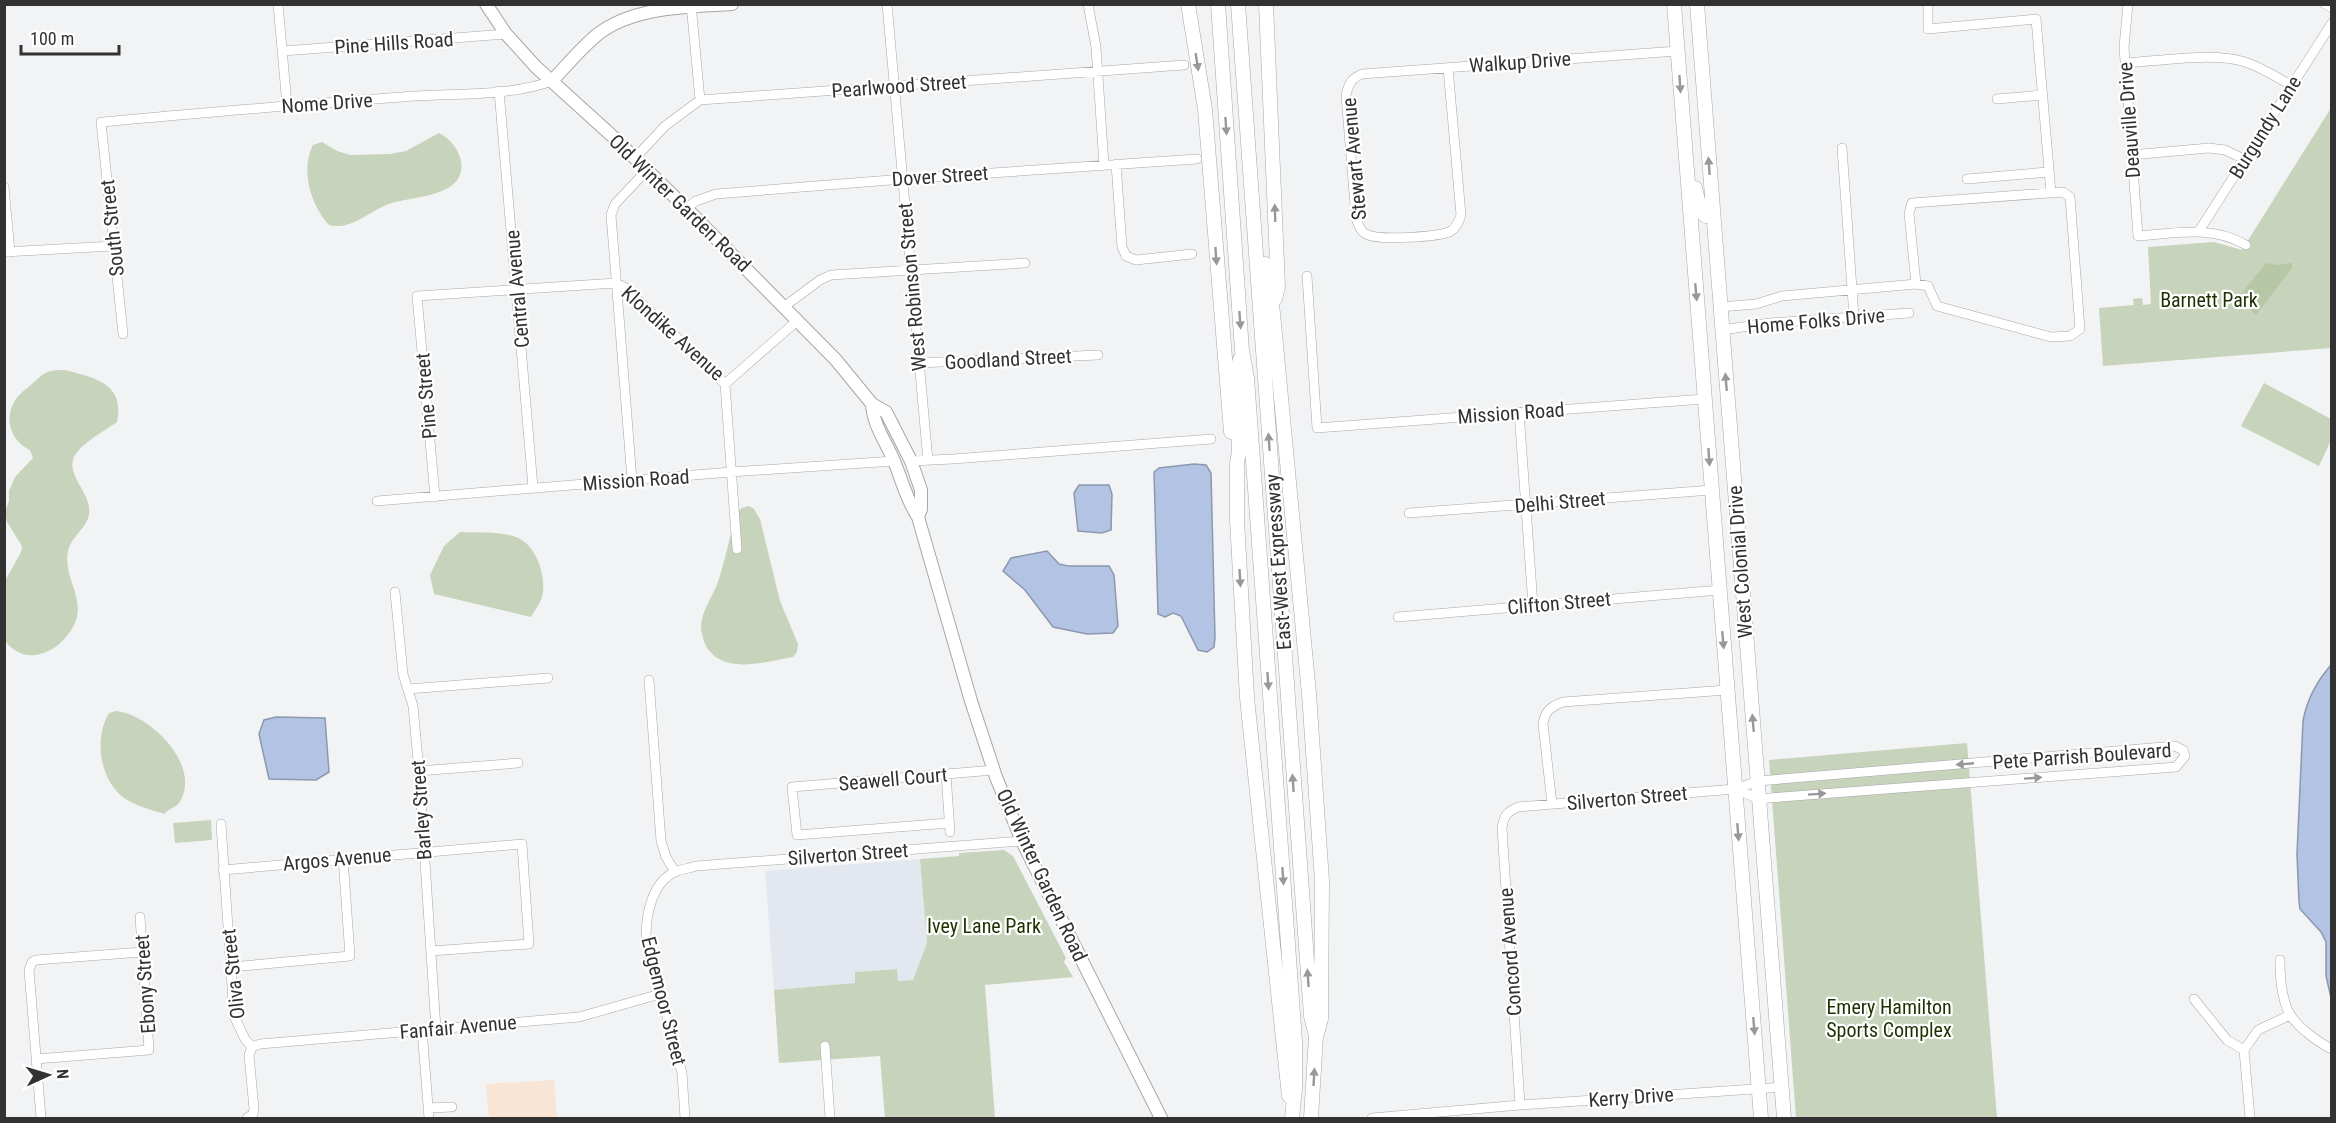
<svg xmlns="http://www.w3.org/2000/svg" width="2336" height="1123" font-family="'Roboto Condensed',sans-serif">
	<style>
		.commercial { fill: #f8e5d5 }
		.built { fill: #e3e7ef }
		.green { fill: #c7d3ba }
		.forest { fill: #b7c7a6 }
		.water { fill: #b3c3e3; stroke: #8c98ae; stroke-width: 1.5 }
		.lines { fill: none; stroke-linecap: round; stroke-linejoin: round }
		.minor-casing { stroke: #a7a7a8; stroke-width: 10 }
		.major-casing { stroke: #a7a7a8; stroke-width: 14 }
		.highway-casing { stroke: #a7a7a8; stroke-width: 15 }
		.minor { stroke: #fff; stroke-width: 9 }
		.major { stroke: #fff; stroke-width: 12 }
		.highway { stroke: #fff; stroke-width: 14 }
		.oneway { fill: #989899 }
		.labels { text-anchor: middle; stroke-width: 4.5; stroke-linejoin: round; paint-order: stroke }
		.street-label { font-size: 20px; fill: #323233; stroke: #fff }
		.park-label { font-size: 20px; fill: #1e3100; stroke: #fff }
	</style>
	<rect width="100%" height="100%" fill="#f2f3f4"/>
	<path class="commercial" d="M 554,1080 L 557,1118 L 489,1118 L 486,1084 Z"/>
	<path class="built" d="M 920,859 L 927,943 L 913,980 L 898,981 L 896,969 L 855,972 L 855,983 L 774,990 L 765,871 Z"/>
	<path class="green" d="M 2331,108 L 2331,348 L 2103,366 L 2099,308 L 2134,305 L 2133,299 L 2142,298 L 2143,305 L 2151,304 L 2148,247 L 2214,242 L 2242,250 Z
		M 439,133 C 450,139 458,148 461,161 C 467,198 411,196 389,204 C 369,211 351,231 329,225 C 311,206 300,169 313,145 L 322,142 L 337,151 L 350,155 L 390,154 L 406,151 Z
		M 65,370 C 95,378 125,383 117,422 C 105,431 77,445 73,460 C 69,476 87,491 89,507 C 92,526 72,534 68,551 C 62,581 92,603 69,633 C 62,643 52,651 40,654 C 25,658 14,652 5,641 L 5,581 L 21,552 L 22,546 L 7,522 L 5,512 L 9,501 L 9,491 L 15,477 L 33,458 L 30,450 C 13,442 4,423 13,404 C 17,395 25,390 32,384 C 38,379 44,372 51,371 C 55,370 61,370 65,370 Z
		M 2264,383 L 2331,419 L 2331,440 L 2319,466 L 2241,426 Z
		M 749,506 L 754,509 L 760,519 L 780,601 L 798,644 L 797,652 L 793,657 C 764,662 721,676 705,644 C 703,638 701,632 701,626 C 702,609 714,595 719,579 C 726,557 730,534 737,512 L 742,508 Z
		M 460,532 C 477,533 500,531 516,537 C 537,545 547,577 542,597 C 540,604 534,611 531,617 L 434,594 L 430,575 L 444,546 Z
		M 116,711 C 149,714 200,763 181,800 C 177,808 169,808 164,814 C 153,810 139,807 129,801 C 100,785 93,740 109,713 Z
		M 1967,743 L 1997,1118 L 1796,1118 L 1769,760 Z
		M 211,820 L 212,840 L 175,843 L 173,823 Z
		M 1004,850 L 1013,856 L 1066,958 L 1064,962 L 1073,977 L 985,985 L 995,1118 L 885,1118 L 880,1056 L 779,1063 L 774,990 L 855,983 L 855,972 L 897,969 L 898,981 L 913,980 L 927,943 L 920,859 L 959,856 L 959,853 Z"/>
	<path class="forest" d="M 2266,263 L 2278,265 L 2292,263 L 2292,268 L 2256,315 L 2238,298 Z"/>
	<path class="water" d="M 1194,464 L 1206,465 L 1211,473 L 1215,638 L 1214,647 L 1207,652 L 1198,650 L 1181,616 L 1173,613 L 1165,617 L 1158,614 L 1154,472 L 1159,468 Z
		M 1079,485 L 1109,485 L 1112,494 L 1111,530 L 1102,533 L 1078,531 L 1074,493 Z
		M 1047,551 L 1059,564 L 1068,566 L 1109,566 L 1114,575 L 1118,626 L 1113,633 L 1087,634 L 1053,627 L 1025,590 L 1003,571 L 1011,558 Z
		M 2331,665 L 2331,998 L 2326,976 L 2326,942 L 2321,932 L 2300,909 L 2299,902 L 2297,854 L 2303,721 C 2307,699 2317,681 2331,665 Z
		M 276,717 L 325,718 L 329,772 L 316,780 L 269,779 L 259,734 L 264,720 Z"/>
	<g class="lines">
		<g class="minor-casing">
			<path id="minor" d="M 278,4 L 287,105
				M 691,4 L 700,100
				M 887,4 L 928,461
				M 1088,4 L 1096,47 L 1104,165
				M 1928,4 L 1928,29 L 2036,19 L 2051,193
				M 2128,4 L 2124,47 L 2138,236 C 2175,233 2213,225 2246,245
				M 2325,4 L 2332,8
				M 283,51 L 506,34
				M 2125,63 C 2159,61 2213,52 2245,62 C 2261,67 2276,77 2291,85
				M 1448,68 L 1461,215 C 1459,221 1457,227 1451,231 C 1440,237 1377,241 1366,234 C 1360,231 1358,224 1356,218 L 1346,95 C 1349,83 1351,79 1362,74 L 1677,51
				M 499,91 L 533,487
				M 1997,99 L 2042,95
				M 1842,148 L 1854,317
				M 2131,155 L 2209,148 L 2225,150 L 2244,159
				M 635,158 L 665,126 L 700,100 L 1184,65
				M 1116,164 L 1122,247 L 1126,256 L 1136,260 L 1192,254
				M 1967,179 L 2048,172
				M 4,187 L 10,252
				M 686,208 L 696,201 L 716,194 L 903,179 L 1197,159
				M 2199,231 L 2332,23
				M 4,252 L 113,246
				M 1307,276 L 1317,428 L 1704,399
				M 785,306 L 820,280 L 831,275 L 1025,263
				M 1720,307 L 1756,304 L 1782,296 L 1916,284 L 1928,286 L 1937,306 L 2051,337 L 2070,336 L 2080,329 L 2070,197 L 2063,192 L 1912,203 L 1909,213 L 1916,284
				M 1722,330 L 1770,323 L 1909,313
				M 123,334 L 101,122 C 202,113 302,104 403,97 C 449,93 509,97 552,81
				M 919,363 L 1098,355
				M 725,384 L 737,549
				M 725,384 L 798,320
				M 1519,412 L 1533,605
				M 911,461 L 953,459 L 1211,439
				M 632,480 L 611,215 L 615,204 L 647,170
				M 435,497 L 417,296 L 616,283 L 626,288 L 725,384
				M 377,501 L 731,472 L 894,461
				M 1409,513 L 1712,490
				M 395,592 L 403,674 L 413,706 L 419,771 L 436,1029
				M 1398,617 L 1720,590
				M 649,680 L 661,841 L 666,857 L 675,872
				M 408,689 L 548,678
				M 419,771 L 518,763
				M 946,774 L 950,832
				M 1552,804 L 1543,724 C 1545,711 1550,707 1563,702 L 1727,690
				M 949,823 L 797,835 L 792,787 L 994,770
				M 221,824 L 234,1016 L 245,1039 L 252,1047
				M 223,870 L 522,844 L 529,944 L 431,951
				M 2280,960 C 2280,976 2282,1002 2291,1016 C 2299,1028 2319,1043 2332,1049
				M 231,967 L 350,956 L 343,858
				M 2194,999 L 2227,1040 L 2244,1050
				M 422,1030 L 429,1118
				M 825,1046 L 830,1118
				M 252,1047 L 260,1044 L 579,1017 L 660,994
				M 36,1059 L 149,1050 L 140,917
				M 1520,1105 L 1502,828 C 1504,815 1507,812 1518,807 L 1735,789 L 1758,781 L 2175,746 L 2183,750 L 2185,756 L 2176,767 L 1769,798 L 1759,799 L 1735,789
				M 428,1108 L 452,1107
				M 41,1118 L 29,970 L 32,962 L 36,960 L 142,952
				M 247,1118 L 253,1114 L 254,1109 L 249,1055 L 252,1047
				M 685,1118 L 682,1073 L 646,937 C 646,914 652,881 677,871 C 683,869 690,868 696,866 L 1022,841
				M 1372,1118 L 1520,1105 L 1782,1087
				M 2250,1118 L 2244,1050 L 2258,1030 L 2290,1015"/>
		</g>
		<g class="major-casing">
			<path id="major" d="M 486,4 L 506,34 L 536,67 L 610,134 L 686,208 L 836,360 L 872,404 L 886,412 L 911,461 L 921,490 L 921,509 L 918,517
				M 552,81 C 567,65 581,48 598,34 C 634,6 689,7 732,4
				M 872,404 C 873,425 886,442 894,461 C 902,480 906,499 918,517 L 971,701 L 996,777 L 1022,841 L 1161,1118"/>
		</g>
		<g class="highway-casing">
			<path id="highway" d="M 1188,4 L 1205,109 L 1231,432
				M 1218,4 L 1242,351 L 1247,378 L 1295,1041 L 1295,1089 L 1292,1118
				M 1238,4 L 1311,1016 L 1316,1036 L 1311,1118
				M 1266,4 L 1278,287 L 1275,299
				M 1674,4 L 1761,1118
				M 1697,4 L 1784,1118
				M 1695,188 L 1701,212 L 1706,216 L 1713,215
				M 1265,264 L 1273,313 L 1309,694 L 1322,881 L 1321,1019 L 1317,1034
				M 1240,359 L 1236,379 L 1239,451 L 1237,464 L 1237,520 L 1247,698 L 1289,1096"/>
		</g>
		<use href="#minor" class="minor"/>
		<use href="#major" class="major"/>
		<use href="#highway" class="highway"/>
	</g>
	<defs><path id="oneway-solid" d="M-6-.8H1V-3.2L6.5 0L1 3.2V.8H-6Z" transform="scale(1.5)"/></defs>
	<g class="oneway">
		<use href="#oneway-solid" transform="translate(1197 62) rotate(81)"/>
		<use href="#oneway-solid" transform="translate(1680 84) rotate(86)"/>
		<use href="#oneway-solid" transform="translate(1226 126) rotate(86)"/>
		<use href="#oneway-solid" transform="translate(1709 166) rotate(-94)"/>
		<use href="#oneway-solid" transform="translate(1275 213) rotate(-92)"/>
		<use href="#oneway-solid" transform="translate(1216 256) rotate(86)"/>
		<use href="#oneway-solid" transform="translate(1696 292) rotate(85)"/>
		<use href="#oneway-solid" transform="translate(1240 320) rotate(86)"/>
		<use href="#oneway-solid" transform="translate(1726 382) rotate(-95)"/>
		<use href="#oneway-solid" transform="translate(1269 442) rotate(-94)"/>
		<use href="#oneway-solid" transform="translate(1709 457) rotate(86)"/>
		<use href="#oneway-solid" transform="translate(1240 578) rotate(87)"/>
		<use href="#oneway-solid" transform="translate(1723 640) rotate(85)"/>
		<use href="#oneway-solid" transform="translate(1268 681) rotate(86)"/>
		<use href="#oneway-solid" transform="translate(1753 723) rotate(-95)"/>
		<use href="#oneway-solid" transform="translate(1965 764) rotate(175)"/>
		<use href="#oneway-solid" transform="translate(2033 778) rotate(-4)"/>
		<use href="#oneway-solid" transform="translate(1293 783) rotate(-94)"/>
		<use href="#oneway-solid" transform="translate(1817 794) rotate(-4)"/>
		<use href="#oneway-solid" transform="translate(1738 832) rotate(85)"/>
		<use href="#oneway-solid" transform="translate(1283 876) rotate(86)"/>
		<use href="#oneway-solid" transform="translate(1308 978) rotate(-94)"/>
		<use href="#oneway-solid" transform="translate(1754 1026) rotate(85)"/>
		<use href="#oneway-solid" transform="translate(1314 1077) rotate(-87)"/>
	</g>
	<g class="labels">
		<g class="street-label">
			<text transform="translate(394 43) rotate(-4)" y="7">Pine Hills Road</text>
			<text transform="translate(1520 62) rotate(-4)" y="7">Walkup Drive</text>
			<text transform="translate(899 86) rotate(-4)" y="7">Pearlwood Street</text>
			<text transform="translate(327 103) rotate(-4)" y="7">Nome Drive</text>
			<text transform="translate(2129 120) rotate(-94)" y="7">Deauville Drive</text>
			<text transform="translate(2265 127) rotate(-58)" y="7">Burgundy Lane</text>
			<text transform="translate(1354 159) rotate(-95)" y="7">Stewart Avenue</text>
			<text transform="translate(940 176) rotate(-4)" y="7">Dover Street</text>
			<text transform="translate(680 203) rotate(44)" y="7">Old Winter Garden Road</text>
			<text transform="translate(112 228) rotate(-96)" y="7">South Street</text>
			<text transform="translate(912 287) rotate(-95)" y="7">West Robinson Street</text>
			<text transform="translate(517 289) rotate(-95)" y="7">Central Avenue</text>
			<text transform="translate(1816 321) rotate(-5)" y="7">Home Folks Drive</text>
			<text transform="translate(673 333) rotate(42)" y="7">Klondike Avenue</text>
			<text transform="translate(1008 359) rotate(-3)" y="7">Goodland Street</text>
			<text transform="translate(426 396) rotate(-95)" y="7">Pine Street</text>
			<text transform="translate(1511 413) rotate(-4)" y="7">Mission Road</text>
			<text transform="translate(636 480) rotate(-4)" y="7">Mission Road</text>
			<text transform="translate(1560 502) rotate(-5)" y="7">Delhi Street</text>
			<text transform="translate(1278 562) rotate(-94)" y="7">East-West Expressway</text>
			<text transform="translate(1740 562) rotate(-94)" y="7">West Colonial Drive</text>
			<text transform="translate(1559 603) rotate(-5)" y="7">Clifton Street</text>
			<text transform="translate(2082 756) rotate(-4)" y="7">Pete Parrish Boulevard</text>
			<text transform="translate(893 779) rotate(-5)" y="7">Seawell Court</text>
			<text transform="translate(1627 798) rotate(-5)" y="7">Silverton Street</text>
			<text transform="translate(421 810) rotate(-94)" y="7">Barley Street</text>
			<text transform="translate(848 854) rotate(-4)" y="7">Silverton Street</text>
			<text transform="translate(337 859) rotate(-5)" y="7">Argos Avenue</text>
			<text transform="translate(1042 875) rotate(65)" y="7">Old Winter Garden Road</text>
			<text transform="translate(1510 952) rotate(-94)" y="7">Concord Avenue</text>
			<text transform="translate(233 974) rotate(-96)" y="7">Oliva Street</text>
			<text transform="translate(145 984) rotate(-94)" y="7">Ebony Street</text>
			<text transform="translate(664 1001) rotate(76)" y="7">Edgemoor Street</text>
			<text transform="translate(458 1027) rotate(-5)" y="7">Fanfair Avenue</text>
			<text transform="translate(1631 1097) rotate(-4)" y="7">Kerry Drive</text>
		</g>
		<g class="park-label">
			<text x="2209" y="307">Barnett Park</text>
			<text x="984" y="933">Ivey Lane Park</text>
			<text x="1889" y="1014">Emery Hamilton<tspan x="1889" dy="23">Sports Complex</tspan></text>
		</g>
	</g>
	<rect width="2336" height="1123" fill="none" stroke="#323233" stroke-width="12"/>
	<g transform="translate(48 1075) rotate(86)" stroke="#ffffff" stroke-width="4.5" paint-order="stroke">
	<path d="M0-4.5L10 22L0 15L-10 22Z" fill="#323233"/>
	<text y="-9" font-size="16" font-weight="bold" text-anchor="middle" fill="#323233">N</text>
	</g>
	<path d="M21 45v9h98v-9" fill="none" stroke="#323233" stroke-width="3"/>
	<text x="30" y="45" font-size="18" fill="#323233" stroke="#ffffff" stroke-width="4.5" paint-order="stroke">100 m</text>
</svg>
